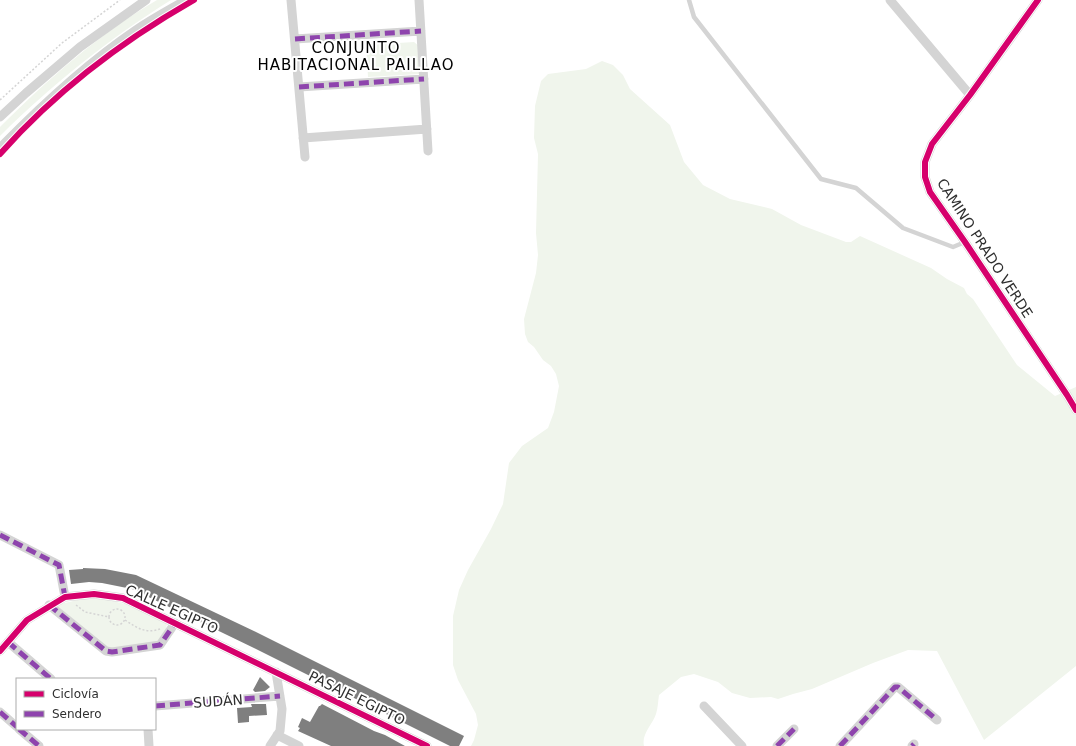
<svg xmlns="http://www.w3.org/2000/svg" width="1076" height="746" font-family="'DejaVu Sans',sans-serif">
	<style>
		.green { fill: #f0f5ec }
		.building { fill: #7f7f7f }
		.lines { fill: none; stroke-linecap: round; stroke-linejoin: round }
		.path { stroke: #d4d4d4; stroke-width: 1.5; stroke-dasharray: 2 2; stroke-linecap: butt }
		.service { stroke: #d4d4d4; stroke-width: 4.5 }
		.minor { stroke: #d4d4d4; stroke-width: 9 }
		.quiet { stroke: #8e44ad; stroke-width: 5; stroke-dasharray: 10 5; stroke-linecap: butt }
		.cycleway-casing { stroke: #fff; stroke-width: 8 }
		.cycleway { stroke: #d6006c; stroke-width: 6 }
		.labels { text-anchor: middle; stroke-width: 4; stroke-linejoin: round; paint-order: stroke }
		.street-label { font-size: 14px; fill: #2f2f2f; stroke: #fff }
		.neighbourhood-label { font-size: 15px; letter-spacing: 1px; fill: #000; stroke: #fff }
	</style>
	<rect width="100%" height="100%" fill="#fff"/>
	<path class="green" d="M 157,0 L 171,0 C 107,40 53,84 0,136 L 0,127 C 47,80 99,34 157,0 Z
		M 414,42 L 419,46 L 419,74 L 368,77 L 366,45 Z
		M 602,61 L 613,65 L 623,75 L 630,89 L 670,125 L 684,162 L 703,185 L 730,199 L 772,209 L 801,225 L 846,242 L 851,242 L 860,236 L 931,268 L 947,279 L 964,288 L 967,294 L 973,299 L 1017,365 L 1055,396 L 1076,387 L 1076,666 L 984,740 L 937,651 L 908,650 L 873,663 L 812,689 L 793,694 L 778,699 L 771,697 L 750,698 L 732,693 L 718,682 L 694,674 L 681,677 L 659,695 C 658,701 658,708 656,714 C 653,724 641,734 644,746 L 471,746 L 474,740 L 478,725 L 476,714 L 458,680 L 453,665 L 453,616 L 459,590 L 468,570 L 491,529 L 503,504 L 509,463 L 522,446 L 548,428 L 554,412 L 559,386 L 556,374 L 551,366 L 543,360 L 534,347 L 528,342 L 525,334 L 524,319 L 536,273 L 538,255 L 536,233 L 538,154 L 534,138 L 535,106 L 541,81 L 548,74 L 586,69 Z
		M 86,598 L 109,600 L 125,604 L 167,624 L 166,629 L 158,643 L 116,649 L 107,648 L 56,605 Z"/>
	<path class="building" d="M 83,568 L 105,569 L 136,575 L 258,633 L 464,736 L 459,746 L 450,746 L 256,649 L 132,589 L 102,583 L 89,582 L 71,584 L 69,570 L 83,569 Z
		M 260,677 L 270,687 L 265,691 L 255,692 L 253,690 Z
		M 251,704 L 266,704 L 267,715 L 249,716 L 249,722 L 238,723 L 237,708 L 252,707 Z
		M 322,704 L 374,731 L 385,735 L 405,746 L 331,746 L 298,731 L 300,728 L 298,727 L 302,718 L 310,722 L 319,706 L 320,706 Z"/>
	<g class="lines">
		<path class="path" d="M 0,100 L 62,43 L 120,0
			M 76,605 L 85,612 L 109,617
			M109 617a8 8 0 1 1 16 0a8 8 0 1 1-16 0Z
			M 125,620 C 137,628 146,634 160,629"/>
		<path class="service" d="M 689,0 L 694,17 L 821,179 L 856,188 L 903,228 L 953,247 L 965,242"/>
		<path class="minor" d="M 291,0 L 305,157
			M 419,0 L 428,151
			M 890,0 L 970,95
			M 1038,0 L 970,95 L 932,144 L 925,162 L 925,177 L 930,192 L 965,242 L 1067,395 L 1076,410
			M 295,39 L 421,31
			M 299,87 L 424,79
			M 0,117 L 26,93 L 80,47 L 146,0
			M 303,138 L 427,129
			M 0,148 C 42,105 86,64 136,30 C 152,19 169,10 186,0
			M 0,535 L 59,565 L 65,597
			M 49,605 L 106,651 L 112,652 L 160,645 L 175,623
			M 8,642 L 51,679
			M 0,651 L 27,620 L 65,597 L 94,594 L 123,598 L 427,746
			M 155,706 L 280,696
			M 704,706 L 742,746
			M 0,712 L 17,727
			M 19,729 L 39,746
			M 148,729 L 149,746
			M 277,735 L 299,746
			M 270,746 L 280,731 L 282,709 L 276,672
			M 777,746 L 794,729
			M 840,746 L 895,687 L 898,687 L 937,720
			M 912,746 L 914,744"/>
		<path class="quiet" d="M 295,39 L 421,31
			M 299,87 L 424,79
			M 0,535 L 59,565 L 65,597
			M 49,605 L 106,651 L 112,652 L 160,645 L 175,623
			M 8,642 L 51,679
			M 155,706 L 280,696
			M 0,712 L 17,727
			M 19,729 L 39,746
			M 777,746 L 794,729
			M 840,746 L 895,687 L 898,687 L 937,720
			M 912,746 L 914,744"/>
		<g class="cycleway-casing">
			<path id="cycleway" d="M 1038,0 L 970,95 L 932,144 L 925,162 L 925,177 L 930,192 L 965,242 L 1067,395 L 1076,410
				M 0,154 C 55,92 122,41 194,0
				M 0,651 L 27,620 L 65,597 L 94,594 L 123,598 L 427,746"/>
		</g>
		<use href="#cycleway" class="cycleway"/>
	</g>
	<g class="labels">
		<g class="street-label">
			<text transform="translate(985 248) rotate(57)" y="5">CAMINO PRADO VERDE</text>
			<text transform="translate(172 609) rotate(24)" y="5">CALLE EGIPTO</text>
			<text transform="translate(357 698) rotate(26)" y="5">PASAJE EGIPTO</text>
			<text transform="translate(218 701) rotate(-4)" y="5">SUDÁN</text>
		</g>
		<g class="neighbourhood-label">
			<text x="356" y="53">CONJUNTO<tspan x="356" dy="17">HABITACIONAL PAILLAO</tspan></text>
		</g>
	</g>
	<rect x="16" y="678" width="140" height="52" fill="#ffffff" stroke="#acacac"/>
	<rect x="24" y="691" width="20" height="6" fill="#d6006c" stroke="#acacac"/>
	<text x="52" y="698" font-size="12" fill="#2f2f2f">Ciclovía</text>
	<rect x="24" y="711" width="20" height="6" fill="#8e44ad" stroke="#acacac"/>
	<text x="52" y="718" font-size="12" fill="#2f2f2f">Sendero</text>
</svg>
